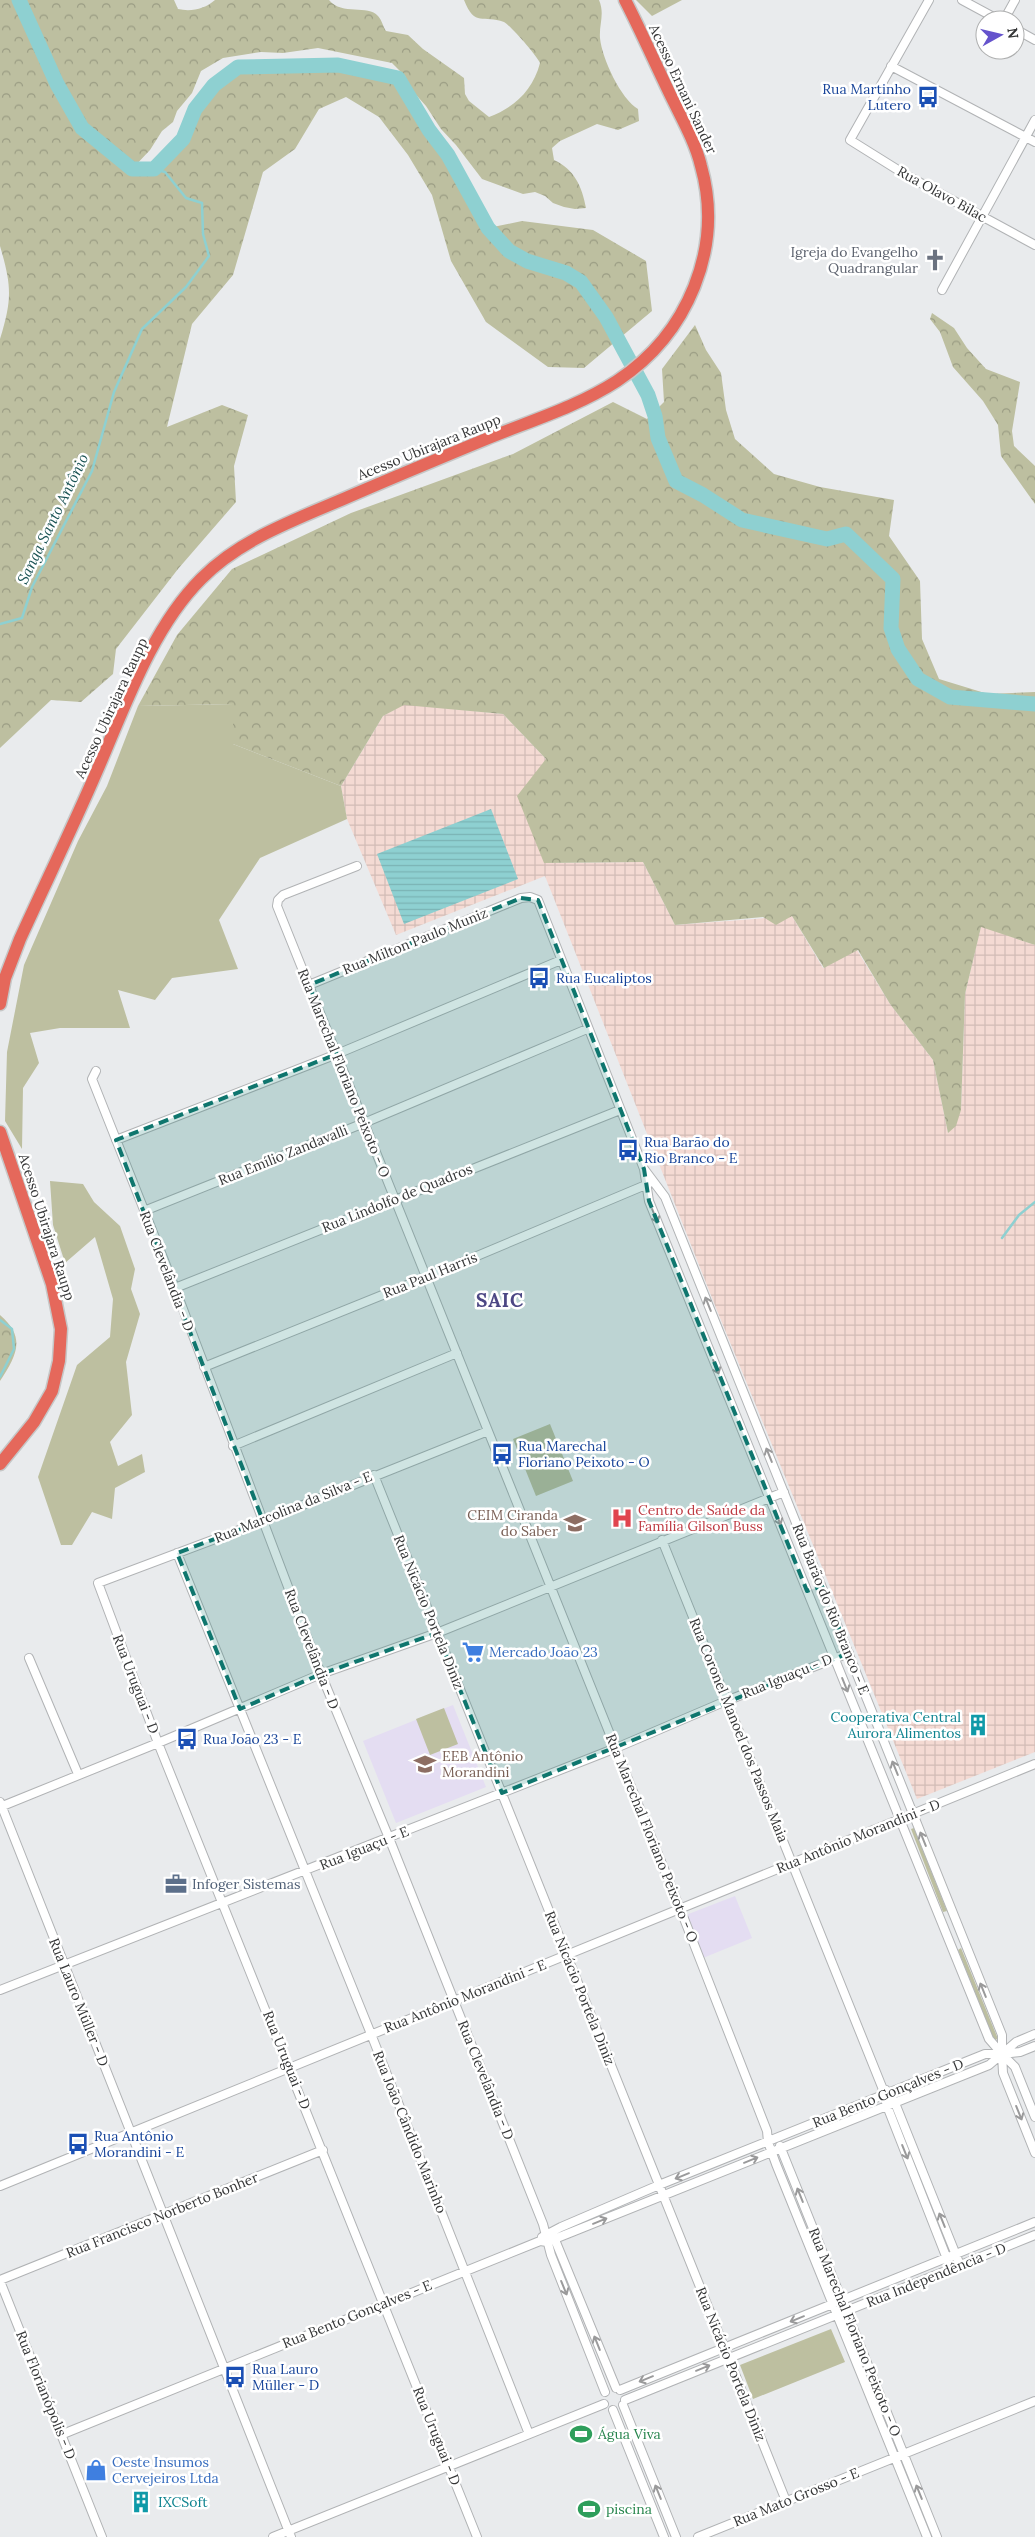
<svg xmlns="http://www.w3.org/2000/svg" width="1035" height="2537" font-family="Lora,serif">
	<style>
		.industrial { fill: url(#industrial-grid) }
		.education { fill: #e4ddf2 }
		.green { fill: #bdbfa0 }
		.forest { fill: url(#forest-crowns) }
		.water { fill: url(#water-rules) }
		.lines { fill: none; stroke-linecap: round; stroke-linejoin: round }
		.stream { stroke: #8ed0d1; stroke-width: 2.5 }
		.river { stroke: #8ed0d1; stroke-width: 15 }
		.minor-casing { stroke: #b1b3b5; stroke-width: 10 }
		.highway-casing { stroke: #c6c7c7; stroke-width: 15 }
		.minor { stroke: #fff; stroke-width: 8 }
		.highway { stroke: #e5685b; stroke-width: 12 }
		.oneway { stroke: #9a9a9b }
		.marked { fill: #0f766e; fill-opacity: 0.2; stroke: #0f766e; stroke-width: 4; stroke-dasharray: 10 6; stroke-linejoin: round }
		.labels { text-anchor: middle; stroke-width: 5; stroke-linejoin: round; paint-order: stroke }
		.street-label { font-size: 14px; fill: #353637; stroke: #fff }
		.transit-label { font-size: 14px; fill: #164399; stroke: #fff; text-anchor: start }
		.worship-label { font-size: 14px; fill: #5b616d; stroke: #fff; text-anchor: end }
		.health-label { font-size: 14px; fill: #be3a42; stroke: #fff; text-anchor: start }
		.education-label { font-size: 14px; fill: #785e54; stroke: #fff; text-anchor: end }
		.shop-label { font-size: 14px; fill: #366cbe; stroke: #fff; text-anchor: start }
		.culture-label { font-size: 14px; fill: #0d838f; stroke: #fff; text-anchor: end }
		.service-label { font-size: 14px; fill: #4e5e75; stroke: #fff; text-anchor: start }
		.leisure-label { font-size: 14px; fill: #27864d; stroke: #fff; text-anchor: start }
		.water-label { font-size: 15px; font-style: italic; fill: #195253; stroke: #fff }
		.district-label { font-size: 19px; font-weight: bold; letter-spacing: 1px; fill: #4c4784; stroke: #fff }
	</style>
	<defs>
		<pattern id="industrial-grid" width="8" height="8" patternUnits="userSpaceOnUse" patternTransform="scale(1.25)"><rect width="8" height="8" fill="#f4dad3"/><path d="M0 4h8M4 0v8" fill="none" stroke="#d2bcb6"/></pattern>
		<pattern id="forest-crowns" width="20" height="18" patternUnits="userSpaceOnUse" patternTransform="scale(1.25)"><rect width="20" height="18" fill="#bdbfa0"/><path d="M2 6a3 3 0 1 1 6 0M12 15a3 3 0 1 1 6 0" fill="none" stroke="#9a9c83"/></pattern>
		<pattern id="water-rules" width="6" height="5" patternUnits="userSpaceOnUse" patternTransform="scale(1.25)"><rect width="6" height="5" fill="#8ed0d1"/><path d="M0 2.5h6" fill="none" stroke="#7bb3b4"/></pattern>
	</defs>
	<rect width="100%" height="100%" fill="#e9ebed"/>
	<path class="industrial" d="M 404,704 L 503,714 L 546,759 L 544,863 L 643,862 L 675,925 L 792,916 L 823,968 L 857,950 L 890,1004 L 933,1060 L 948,1133 L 961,1110 L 965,994 L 981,926 L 1035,945 L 1035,1752 L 917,1799 L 716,1308 L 545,876 L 396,935 L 347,819 L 341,786 L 383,716 Z"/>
	<path class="education" d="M 453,1705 L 486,1787 L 396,1823 L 363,1741 Z
		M 735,1896 L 752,1938 L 703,1958 L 686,1915 Z"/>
	<path class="green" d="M 233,704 L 233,744 L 341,786 L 347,819 L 260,858 L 219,920 L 238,969 L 172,978 L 155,1000 L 118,990 L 130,1028 L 60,1028 L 30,1033 L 39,1063 L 23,1088 L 22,1149 L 5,1121 L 7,1052 L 24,965 L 78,841 L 107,786 L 138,706 Z
		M 50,1181 L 83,1184 L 94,1202 L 120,1226 L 135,1269 L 131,1289 L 140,1314 L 126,1362 L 132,1415 L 110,1442 L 118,1466 L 142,1454 L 145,1472 L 115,1488 L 112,1519 L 92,1512 L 72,1545 L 61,1545 L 38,1477 L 77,1365 L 110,1337 L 113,1299 L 95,1237 L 65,1263 L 53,1225 Z
		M 550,1424 L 573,1481 L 536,1496 L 513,1439 Z
		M 444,1708 L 458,1744 L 430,1755 L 416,1719 Z
		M 914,1828 L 947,1911 L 943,1912 L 911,1829 Z
		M 961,1948 L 998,2039 L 994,2040 L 958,1950 Z
		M 831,2329 L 845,2362 L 753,2399 L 740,2365 Z"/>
	<path class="forest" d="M 0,0 L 174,0 L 178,9 C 191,12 205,9 215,0 L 329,0 C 342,16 368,4 378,16 C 382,20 383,27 386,31 L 408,35 L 423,49 L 464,78 L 465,94 L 469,101 L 489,117 C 515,107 533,90 540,63 C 537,56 510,25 504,22 C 483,14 475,28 464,0 L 599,0 C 605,14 599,24 600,38 C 602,59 621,99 638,109 L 639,121 L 618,130 L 597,124 L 560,141 L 552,148 L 554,160 C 574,169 582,186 586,208 L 575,209 L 564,207 L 553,203 L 545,196 L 535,192 L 523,194 L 482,179 L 456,145 L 441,129 L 426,106 L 410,88 L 405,76 L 392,63 L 318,48 L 283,53 L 261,52 L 223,58 L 201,71 L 192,93 L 177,111 L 173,122 L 162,131 L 150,150 L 133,168 L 154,169 L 183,139 L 195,109 L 214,85 L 238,67 L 338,65 L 398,78 L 429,130 L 448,155 L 488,228 L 522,221 L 593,230 L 646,261 L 652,311 L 584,368 L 548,367 L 486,322 L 451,261 L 432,195 L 408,155 L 379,117 L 346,97 L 319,109 L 295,149 L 263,172 L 233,275 L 192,324 L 167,427 L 222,405 L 248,415 L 234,466 L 236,502 L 178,569 L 116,649 L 113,674 L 81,702 L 51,700 L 0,748 L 0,339 C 12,299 12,287 0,246 Z
		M 636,0 L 682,0 L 652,16 Z
		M 932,313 L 954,328 L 967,348 L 986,369 L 1020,382 L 1012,431 L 1014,446 L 1035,466 L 1035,504 L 1001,456 L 998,425 L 983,401 L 953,367 L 940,332 L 930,319 Z
		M 695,325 L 706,350 L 721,373 L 726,410 L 735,439 L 774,474 L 820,487 L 894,500 L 889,536 L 920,581 L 922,639 L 939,679 L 988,694 L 1035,692 L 1035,945 L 981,927 L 965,994 L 961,1110 L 956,1126 L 948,1133 L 933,1060 L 890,1004 L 858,950 L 824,968 L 792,916 L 776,925 L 763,917 L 675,925 L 643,862 L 544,863 L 517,796 L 546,759 L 503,714 L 404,705 L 383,716 L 341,786 L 233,744 L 233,704 L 138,706 L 177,635 L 232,569 L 351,513 L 513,454 L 613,402 L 647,419 L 664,402 L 662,369 Z
		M 0,1315 C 27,1338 16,1356 0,1381 Z"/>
	<path class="water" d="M 491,809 L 518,879 L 404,924 L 377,854 Z"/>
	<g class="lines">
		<path class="stream" d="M 0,624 L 22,618 L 32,587 L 92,471 L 114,392 L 142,329 L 186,287 L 209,256 L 203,234 L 202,203 L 186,198 L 165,172 L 154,169
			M 1002,1238 L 1019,1215 L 1035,1202
			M 0,1320 L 12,1329 L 14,1349 L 0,1377"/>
		<path class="river" d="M 19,0 L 57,84 L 82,128 L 132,169 L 154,169 L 183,139 L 195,109 L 214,85 L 238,67 L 338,65 L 398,78 L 429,130 L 448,155 L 488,228 L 509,251 L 527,261 L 566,273 L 581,282 L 606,317 L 648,395 L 655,416 L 658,438 L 676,481 L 703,495 L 742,520 L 827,539 L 846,534 L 893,579 L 891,628 L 898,649 L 918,679 L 950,697 L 1035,704"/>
		<g class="minor-casing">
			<path id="minor" d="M 929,0 L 850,140 L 906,175 L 1035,245
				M 962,0 L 999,20
				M 1004,20 L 1015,0
				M 1015,29 L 1035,40
				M 891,66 L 1035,142
				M 942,290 L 1035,120
				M 357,866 L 283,895 L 278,900 L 277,906 L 683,1916 L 767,2131 L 768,2142 L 776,2164 L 927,2537
				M 309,985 L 521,898 L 530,897 L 538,900 L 644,1169 L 649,1201 L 989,2039 L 1002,2054 L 1003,2073 L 1035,2153
				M 96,1071 L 92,1079 L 175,1288 L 321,1674 L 389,1838 L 543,2224 L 551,2255 L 605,2392
				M 116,1140 L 337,1054 L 561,960
				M 644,1169 L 665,1197 L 1002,2035 L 1002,2054 L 1015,2067 L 1035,2117
				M 144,1211 L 364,1123 L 587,1029
				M 175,1288 L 620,1110
				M 204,1367 L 427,1277 L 648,1184
				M 233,1446 L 457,1353
				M 374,1475 L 786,2501
				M 662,1540 L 882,2087 L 887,2106 L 951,2269
				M 177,1553 L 371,2034 L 529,2434
				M 29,1658 L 78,1774
				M 0,1802 L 291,2537
				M 0,1807 L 158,1743 L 321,1674 L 437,1633 L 784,1492
				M 0,1990 L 616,1748 L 726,1701 L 849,1653
				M 886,2090 L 895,2103 L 960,2265
				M 780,2146 L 937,2537
				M 0,2186 L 1035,1764
				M 553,2235 L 616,2388
				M 542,2237 L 561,2227 L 659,2185 L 985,2054 L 1002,2054 L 1016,2042 L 1035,2034
				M 0,2280 L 323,2150
				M 0,2281 L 102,2537
				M 620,2390 L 1035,2222
				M 625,2400 L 1035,2235
				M 623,2405 L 676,2537
				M 613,2410 L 664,2537
				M 63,2434 L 540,2241 L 547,2242 L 989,2065 L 1002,2054 L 1020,2052 L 1035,2046
				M 273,2537 L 604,2404
				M 477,2537 L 158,1743 L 98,1583 L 263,1521 L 488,1431
				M 698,2537 L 1035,2401"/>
		</g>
		<g class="highway-casing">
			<path id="highway" d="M 0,1004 L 5,978 L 20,939 C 45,884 72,829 96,773 C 124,709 151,629 201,579 C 240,539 297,519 348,497 C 394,477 440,458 486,439 C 530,421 577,407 617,381 C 688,334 724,248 701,166 C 695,141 681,117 670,94 C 655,63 641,31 625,0
				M 0,1132 L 52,1284 L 61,1329 L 59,1361 L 52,1391 L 34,1422 L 0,1464"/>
		</g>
		<use href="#minor" class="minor"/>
		<use href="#highway" class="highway"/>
	</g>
	<defs><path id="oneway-shaft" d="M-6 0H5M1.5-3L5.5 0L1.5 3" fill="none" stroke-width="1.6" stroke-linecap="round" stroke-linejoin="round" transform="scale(1.25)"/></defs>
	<g class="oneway">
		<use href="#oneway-shaft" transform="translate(655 1216) rotate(68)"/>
		<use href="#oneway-shaft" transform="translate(708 1304) rotate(-112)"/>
		<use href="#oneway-shaft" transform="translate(716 1367) rotate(68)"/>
		<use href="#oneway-shaft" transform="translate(769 1455) rotate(-112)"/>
		<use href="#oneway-shaft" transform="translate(778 1518) rotate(68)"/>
		<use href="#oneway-shaft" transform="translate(845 1685) rotate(68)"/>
		<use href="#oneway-shaft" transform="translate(895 1768) rotate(-112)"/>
		<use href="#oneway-shaft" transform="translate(923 1839) rotate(-112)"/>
		<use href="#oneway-shaft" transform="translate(983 1990) rotate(-112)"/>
		<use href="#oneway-shaft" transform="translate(1019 2113) rotate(68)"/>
		<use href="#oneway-shaft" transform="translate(905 2152) rotate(68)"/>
		<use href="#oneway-shaft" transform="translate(751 2160) rotate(-22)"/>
		<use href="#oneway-shaft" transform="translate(682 2176) rotate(158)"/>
		<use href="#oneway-shaft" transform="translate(800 2195) rotate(-112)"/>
		<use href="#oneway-shaft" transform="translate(942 2220) rotate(-112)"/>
		<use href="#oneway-shaft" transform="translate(600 2221) rotate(-22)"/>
		<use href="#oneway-shaft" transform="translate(564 2288) rotate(68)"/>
		<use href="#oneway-shaft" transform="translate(797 2319) rotate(158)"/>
		<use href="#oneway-shaft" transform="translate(597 2343) rotate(-112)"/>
		<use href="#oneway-shaft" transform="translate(703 2368) rotate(-22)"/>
		<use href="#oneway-shaft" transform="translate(646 2379) rotate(158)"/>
		<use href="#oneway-shaft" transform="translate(658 2492) rotate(-112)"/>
		<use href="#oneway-shaft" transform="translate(919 2492) rotate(-112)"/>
	</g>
	<path class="marked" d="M 521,898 L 538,900 L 644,1169 L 649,1201 L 807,1591 L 822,1586 L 849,1653 L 502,1793 L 437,1633 L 321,1674 L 240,1709 L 177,1553 L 263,1521 L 116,1140 L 337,1054 L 309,985 Z"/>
	<defs>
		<g id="bus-bare" transform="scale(1.725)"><path d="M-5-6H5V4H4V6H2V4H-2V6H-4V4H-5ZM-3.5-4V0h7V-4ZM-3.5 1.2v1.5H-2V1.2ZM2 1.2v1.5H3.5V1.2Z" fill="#1a4fb4" stroke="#fff" stroke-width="2.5" paint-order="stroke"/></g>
		<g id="church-bare" transform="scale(1.725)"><path d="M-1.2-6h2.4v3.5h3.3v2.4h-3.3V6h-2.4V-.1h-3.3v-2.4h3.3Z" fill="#6b7280" stroke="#fff" stroke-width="2.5" paint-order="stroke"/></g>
		<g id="hospital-bare" transform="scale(1.725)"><path d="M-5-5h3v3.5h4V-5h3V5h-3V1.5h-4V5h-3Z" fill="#e0444e" stroke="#fff" stroke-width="2.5" paint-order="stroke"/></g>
		<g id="school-bare" transform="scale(1.725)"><path d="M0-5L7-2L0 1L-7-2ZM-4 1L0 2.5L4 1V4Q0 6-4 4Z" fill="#8d6e63" stroke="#fff" stroke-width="2.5" paint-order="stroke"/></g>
		<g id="supermarket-bare" transform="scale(1.725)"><path d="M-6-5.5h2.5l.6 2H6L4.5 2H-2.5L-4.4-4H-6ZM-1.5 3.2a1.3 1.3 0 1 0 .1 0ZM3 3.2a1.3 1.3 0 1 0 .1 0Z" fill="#3f7fe0" stroke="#fff" stroke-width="2.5" paint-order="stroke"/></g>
		<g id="building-bare" transform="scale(1.725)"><path d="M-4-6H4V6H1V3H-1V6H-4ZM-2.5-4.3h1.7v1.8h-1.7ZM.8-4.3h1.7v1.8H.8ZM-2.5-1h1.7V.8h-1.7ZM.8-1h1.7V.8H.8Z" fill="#0f9aa8" stroke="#fff" stroke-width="2.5" paint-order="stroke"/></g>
		<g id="office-bare" transform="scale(1.725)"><path d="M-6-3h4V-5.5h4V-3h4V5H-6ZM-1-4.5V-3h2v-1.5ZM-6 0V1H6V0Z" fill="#5c6f8a" stroke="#fff" stroke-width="2.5" paint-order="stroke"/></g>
		<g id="stadium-bare" transform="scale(1.725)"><path d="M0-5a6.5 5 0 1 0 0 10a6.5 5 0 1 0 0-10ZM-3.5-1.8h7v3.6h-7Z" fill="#2e9e5b" stroke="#fff" stroke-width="2.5" paint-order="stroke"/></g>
		<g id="shop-bare" transform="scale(1.725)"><path d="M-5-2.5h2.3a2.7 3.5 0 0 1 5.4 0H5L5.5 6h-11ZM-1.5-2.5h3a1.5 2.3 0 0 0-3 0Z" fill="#3f7fe0" stroke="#fff" stroke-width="2.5" paint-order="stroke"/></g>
	</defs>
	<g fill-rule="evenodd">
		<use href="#bus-bare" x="928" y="97"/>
		<use href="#church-bare" x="935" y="260"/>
		<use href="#bus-bare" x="539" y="978"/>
		<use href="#bus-bare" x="628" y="1150"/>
		<use href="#bus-bare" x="502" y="1454"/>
		<use href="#hospital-bare" x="622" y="1518"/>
		<use href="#school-bare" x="575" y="1523"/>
		<use href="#supermarket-bare" x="473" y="1652"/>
		<use href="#building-bare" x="978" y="1725"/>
		<use href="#bus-bare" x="187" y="1739"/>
		<use href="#school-bare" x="425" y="1764"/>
		<use href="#office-bare" x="176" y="1884"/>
		<use href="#bus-bare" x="78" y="2144"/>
		<use href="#bus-bare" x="235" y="2377"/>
		<use href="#stadium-bare" x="581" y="2434"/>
		<use href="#shop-bare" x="96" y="2470"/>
		<use href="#building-bare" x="141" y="2502"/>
		<use href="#stadium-bare" x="589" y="2509"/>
	</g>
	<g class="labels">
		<g class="street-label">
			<text transform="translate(683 89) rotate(65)" y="5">Acesso Ernani Sander</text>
			<text transform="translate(942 194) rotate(29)" y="5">Rua Olavo Bilac</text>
			<text transform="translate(429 447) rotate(-22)" y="5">Acesso Ubirajara Raupp</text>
			<text transform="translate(111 708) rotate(-65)" y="5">Acesso Ubirajara Raupp</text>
			<text transform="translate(415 941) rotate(-22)" y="5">Rua Milton Paulo Muniz</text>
			<text transform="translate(344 1073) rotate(68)" y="5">Rua Marechal Floriano Peixoto - O</text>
			<text transform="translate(283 1155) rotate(-22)" y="5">Rua Emílio Zandavalli</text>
			<text transform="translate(397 1198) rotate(-22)" y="5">Rua Lindolfo de Quadros</text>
			<text transform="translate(47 1227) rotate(72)" y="5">Acesso Ubirajara Raupp</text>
			<text transform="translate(167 1271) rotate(69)" y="5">Rua Clevelândia - D</text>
			<text transform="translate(430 1275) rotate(-22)" y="5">Rua Paul Harris</text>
			<text transform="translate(293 1507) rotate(-22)" y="5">Rua Marcolina da Silva - E</text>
			<text transform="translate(831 1609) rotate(68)" y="5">Rua Barão do Rio Branco - E</text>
			<text transform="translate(429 1612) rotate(68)" y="5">Rua Nicácio Portela Diniz</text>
			<text transform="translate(312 1649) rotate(69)" y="5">Rua Clevelândia - D</text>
			<text transform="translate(787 1676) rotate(-22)" y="5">Rua Iguaçu - D</text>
			<text transform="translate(136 1684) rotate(69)" y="5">Rua Uruguai - D</text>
			<text transform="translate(739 1730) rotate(68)" y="5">Rua Coronel Manoel dos Passos Maia</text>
			<text transform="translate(858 1836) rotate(-22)" y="5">Rua Antônio Morandini - D</text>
			<text transform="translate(652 1838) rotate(68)" y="5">Rua Marechal Floriano Peixoto - O</text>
			<text transform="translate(364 1848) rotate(-22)" y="5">Rua Iguaçu - E</text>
			<text transform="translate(580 1988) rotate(68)" y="5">Rua Nicácio Portela Diniz</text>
			<text transform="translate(465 1996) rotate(-22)" y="5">Rua Antônio Morandini - E</text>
			<text transform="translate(79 2002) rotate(68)" y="5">Rua Lauro Müller - D</text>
			<text transform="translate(287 2060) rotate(68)" y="5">Rua Uruguai - D</text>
			<text transform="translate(486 2080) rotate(68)" y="5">Rua Clevelândia - D</text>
			<text transform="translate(888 2093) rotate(-22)" y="5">Rua Bento Gonçalves - D</text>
			<text transform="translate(410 2132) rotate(68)" y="5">Rua João Cândido Marinho</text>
			<text transform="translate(162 2215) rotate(-22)" y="5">Rua Francisco Norberto Bonher</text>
			<text transform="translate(936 2275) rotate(-22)" y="5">Rua Independência - D</text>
			<text transform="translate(357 2314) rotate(-22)" y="5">Rua Bento Gonçalves - E</text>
			<text transform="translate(855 2332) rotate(68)" y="5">Rua Marechal Floriano Peixoto - O</text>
			<text transform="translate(731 2364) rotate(68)" y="5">Rua Nicácio Portela Diniz</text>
			<text transform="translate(46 2395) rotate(68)" y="5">Rua Florianópolis - D</text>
			<text transform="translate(437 2436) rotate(68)" y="5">Rua Uruguai - D</text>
			<text transform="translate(796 2497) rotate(-22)" y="5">Rua Mato Grosso - E</text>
		</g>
		<g class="transit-label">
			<text x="911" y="94" text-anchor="end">Rua Martinho<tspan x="911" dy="16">Lutero</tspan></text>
			<text x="556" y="983">Rua Eucaliptos</text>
			<text x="644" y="1147">Rua Barão do<tspan x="644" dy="16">Rio Branco - E</tspan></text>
			<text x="518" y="1451">Rua Marechal<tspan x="518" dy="16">Floriano Peixoto - O</tspan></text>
			<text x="203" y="1744">Rua João 23 - E</text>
			<text x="94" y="2141">Rua Antônio<tspan x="94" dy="16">Morandini - E</tspan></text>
			<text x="252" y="2374">Rua Lauro<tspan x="252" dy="16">Müller - D</tspan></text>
		</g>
		<g class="worship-label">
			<text x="918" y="257">Igreja do Evangelho<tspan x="918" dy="16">Quadrangular</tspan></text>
		</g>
		<g class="health-label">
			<text x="638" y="1515">Centro de Saúde da<tspan x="638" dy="16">Família Gilson Buss</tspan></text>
		</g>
		<g class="education-label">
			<text x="558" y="1520">CEIM Ciranda<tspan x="558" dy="16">do Saber</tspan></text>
			<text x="442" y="1761" text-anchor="start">EEB Antônio<tspan x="442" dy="16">Morandini</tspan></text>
		</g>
		<g class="shop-label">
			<text x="489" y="1657">Mercado João 23</text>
			<text x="112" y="2467">Oeste Insumos<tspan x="112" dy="16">Cervejeiros Ltda</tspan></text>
		</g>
		<g class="culture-label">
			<text x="961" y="1722">Cooperativa Central<tspan x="961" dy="16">Aurora Alimentos</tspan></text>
			<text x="158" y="2507" text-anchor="start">IXCSoft</text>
		</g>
		<g class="service-label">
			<text x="192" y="1889">Infoger Sistemas</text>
		</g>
		<g class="leisure-label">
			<text x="598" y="2439">Água Viva</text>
			<text x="606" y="2514">piscina</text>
		</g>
		<g class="water-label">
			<text transform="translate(53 519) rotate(-64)" y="5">Sanga Santo Antônio</text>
		</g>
		<g class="district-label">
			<text x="500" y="1307">SAIC</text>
		</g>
	</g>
	<g transform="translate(1000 35) rotate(82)"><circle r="24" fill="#ffffff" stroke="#aeafaf"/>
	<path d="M0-4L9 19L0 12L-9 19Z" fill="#6553cc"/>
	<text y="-8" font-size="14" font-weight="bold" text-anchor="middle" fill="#353637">N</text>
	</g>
</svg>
